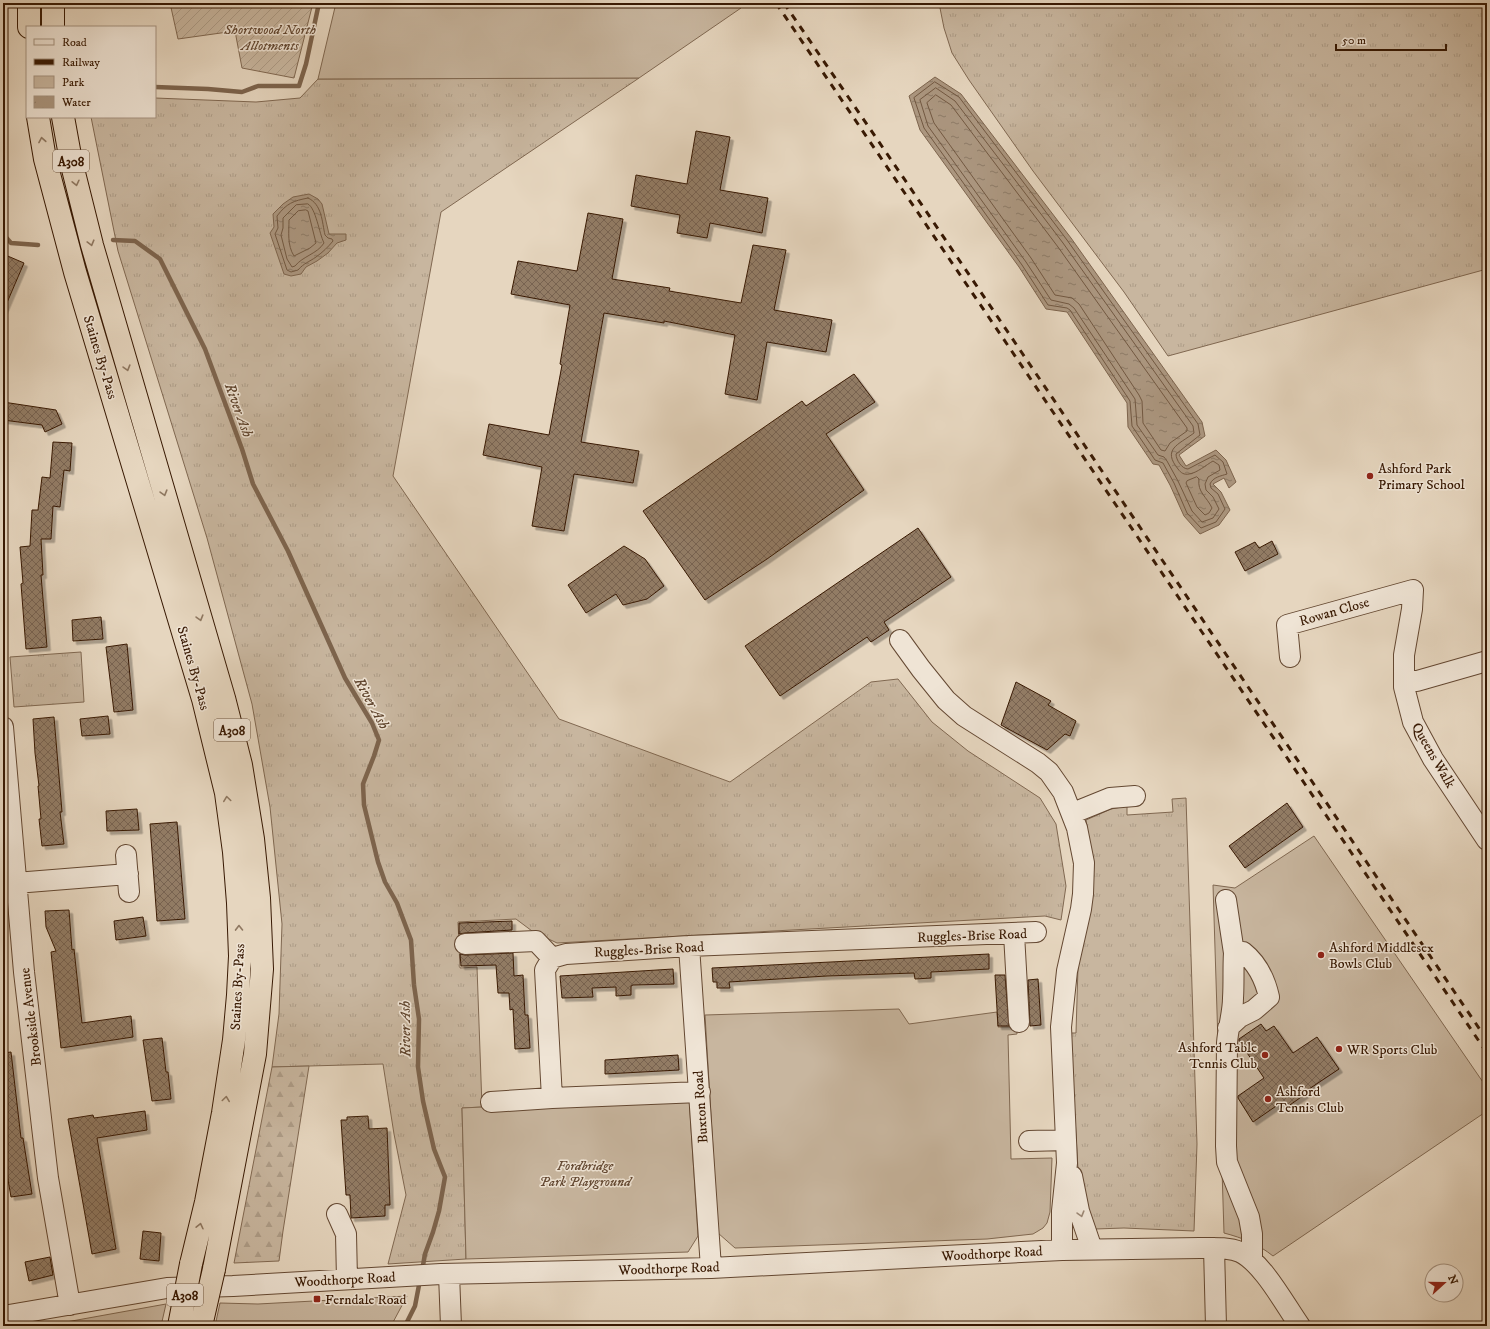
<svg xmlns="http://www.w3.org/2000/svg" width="1490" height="1329" font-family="'IM FELL DW Pica',serif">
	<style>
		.grass { fill: url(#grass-tufts); stroke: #806851 }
		.forest { fill: url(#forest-firs); stroke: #806851 }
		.park { fill: #c8b69f; stroke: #806851 }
		.garden { fill: url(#garden-furrows); stroke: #806851 }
		.water { fill: url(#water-ripples); stroke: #7d644d }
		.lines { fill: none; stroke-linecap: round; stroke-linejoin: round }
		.shore { stroke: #725841; stroke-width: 1 }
		.stream { stroke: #7d644d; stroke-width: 4.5 }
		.building { fill: url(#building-cross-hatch); stroke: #381903; filter: url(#shadow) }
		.minor-casing { stroke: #644832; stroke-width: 22 }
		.highway-casing { stroke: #381903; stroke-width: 24 }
		.minor { stroke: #efe4d5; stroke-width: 20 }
		.highway { stroke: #e6d6bf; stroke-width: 22 }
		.rail { stroke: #381903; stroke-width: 3; stroke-dasharray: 7 7; stroke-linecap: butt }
		.highway-bridge-casing { stroke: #381903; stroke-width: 24; stroke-linecap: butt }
		.highway-bridge { stroke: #e6d6bf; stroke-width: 22 }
		.oneway { stroke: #8f7861 }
		.oneway2 { stroke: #9d8976 }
		.poi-dot { fill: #8f2418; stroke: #efe4d5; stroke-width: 1.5 }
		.labels { text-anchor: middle; stroke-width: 3; stroke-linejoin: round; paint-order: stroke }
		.shield { fill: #efe4d5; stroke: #6f5642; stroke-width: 1 }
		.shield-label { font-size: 13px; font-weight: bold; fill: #381903 }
		.park-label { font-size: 14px; font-style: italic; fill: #634832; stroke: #efe4d5 }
		.street-label { font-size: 14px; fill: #381903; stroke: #efe4d5 }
		.poi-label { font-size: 14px; fill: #381903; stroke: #efe4d5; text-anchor: start }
		.water-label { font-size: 15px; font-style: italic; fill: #60452e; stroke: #efe4d5 }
	</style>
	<defs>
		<pattern id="grass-tufts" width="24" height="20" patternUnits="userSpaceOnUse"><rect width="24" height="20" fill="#c8b69f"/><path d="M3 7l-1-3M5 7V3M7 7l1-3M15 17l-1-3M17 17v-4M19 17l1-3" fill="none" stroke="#ad9c87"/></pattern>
		<pattern id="forest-firs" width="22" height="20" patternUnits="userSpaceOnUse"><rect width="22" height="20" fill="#c8b69f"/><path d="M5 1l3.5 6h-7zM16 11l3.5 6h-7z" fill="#ad9c87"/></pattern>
		<pattern id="garden-furrows" width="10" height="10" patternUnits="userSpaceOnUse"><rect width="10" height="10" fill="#c8b69f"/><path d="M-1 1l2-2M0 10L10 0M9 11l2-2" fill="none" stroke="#ad9c87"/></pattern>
		<pattern id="water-ripples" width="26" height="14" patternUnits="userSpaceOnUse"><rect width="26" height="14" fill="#ab967f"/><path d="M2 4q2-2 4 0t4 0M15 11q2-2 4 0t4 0" fill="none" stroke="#8c7a66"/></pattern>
		<pattern id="building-cross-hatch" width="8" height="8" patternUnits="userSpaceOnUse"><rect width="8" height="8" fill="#927b65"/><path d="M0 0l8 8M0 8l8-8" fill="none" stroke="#786451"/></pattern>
		<filter id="shadow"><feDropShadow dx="3.5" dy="3.5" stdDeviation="0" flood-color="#0004"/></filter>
	</defs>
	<rect width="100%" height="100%" fill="#e6d6bf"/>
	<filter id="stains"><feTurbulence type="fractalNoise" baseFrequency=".005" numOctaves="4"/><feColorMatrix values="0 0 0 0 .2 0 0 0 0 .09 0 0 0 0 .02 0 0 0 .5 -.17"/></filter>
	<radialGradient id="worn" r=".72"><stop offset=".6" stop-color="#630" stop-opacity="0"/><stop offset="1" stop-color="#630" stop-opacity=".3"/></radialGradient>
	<path class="grass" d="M 939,3 L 1487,3 L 1487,269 L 1168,356 L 1124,292 L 1033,171 L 969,80 L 952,53 L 944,28 Z
		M 639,78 L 441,212 L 393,476 L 559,719 L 730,782 L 871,682 L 898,679 L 932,722 L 968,751 L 1040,798 L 1056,824 L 1066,886 L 1061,920 L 1045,916 L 557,943 L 532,931 L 516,919 L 458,922 L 460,968 L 477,967 L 482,1107 L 462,1108 L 466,1259 L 388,1264 L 406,1195 L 394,1134 L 383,1064 L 272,1067 L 279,1014 L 282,924 L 270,807 L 252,704 L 207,538 L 118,251 L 91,117 L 155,117 L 155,98 L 256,102 L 300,98 L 318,79 Z
		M 81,652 L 84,702 L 14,707 L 10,657 Z
		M 1186,798 L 1197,1144 L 1194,1231 L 1124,1228 L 1095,1229 L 1087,1214 L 1078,1169 L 1070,1033 L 1076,1033 L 1078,967 L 1092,861 L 1086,820 L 1111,809 L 1127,806 L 1127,815 L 1173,812 L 1172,799 Z"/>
	<path class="forest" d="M 309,1066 L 283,1231 L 279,1261 L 234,1263 L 272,1067 Z"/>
	<path class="park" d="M 336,3 L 738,3 L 741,8 L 639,78 L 318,79 Z
		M 1314,836 L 1487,1088 L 1487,1111 L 1273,1256 C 1258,1244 1243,1238 1224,1233 L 1213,885 L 1235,888 Z
		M 899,1009 L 909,1024 L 997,1012 L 998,1027 L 1017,1027 L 1017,1034 L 1008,1035 L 1011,1159 L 1052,1158 L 1050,1212 L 1047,1223 L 1043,1228 L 1033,1234 L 987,1239 L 735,1248 L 718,1233 L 705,1015 Z
		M 689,1097 L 698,1236 L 688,1252 L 466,1259 L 462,1108 Z
		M 407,1296 L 391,1326 L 215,1326 L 220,1303 L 258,1304 Z
		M 166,1304 L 161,1326 L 44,1326 Z"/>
	<path class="garden" d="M 170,3 L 313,3 L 294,78 L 242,68 L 235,31 L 178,39 Z"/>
	<path class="water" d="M 935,77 L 961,94 L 1071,238 L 1202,422 L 1205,436 L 1179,455 L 1186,466 L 1216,450 L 1226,460 L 1236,482 L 1229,488 L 1224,478 L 1213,484 L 1221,492 L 1230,510 L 1219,525 L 1200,534 L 1184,516 L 1170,485 L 1159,465 L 1153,464 L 1128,427 L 1127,403 L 1067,312 L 1046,309 L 1019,267 L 920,130 L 909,96 Z
		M 309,194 L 318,199 L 322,204 L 329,234 L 346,234 L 346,240 L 337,243 L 328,253 L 317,261 L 306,267 L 301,274 L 291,276 L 284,274 L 270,233 L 274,227 L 273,214 L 283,204 L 293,197 Z"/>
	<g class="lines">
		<path class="shore" d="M 935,82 L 959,97 L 1067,240 L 1198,424 L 1200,435 L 1176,454 C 1176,460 1182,469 1188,469 L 1215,455 L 1223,462 L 1227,474 C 1221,476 1213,477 1210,484 L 1211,488 L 1218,494 L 1225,509 L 1216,522 L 1201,528 L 1187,513 L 1174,483 L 1163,463 L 1155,460 L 1132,426 L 1130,401 L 1070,310 L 1067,308 L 1048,305 L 1022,265 L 924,128 L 914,98 Z
			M 936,88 L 955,101 L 1063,243 L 1193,426 L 1194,433 C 1178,445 1162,449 1178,469 C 1181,473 1184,475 1189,474 C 1197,473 1206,465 1213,461 L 1219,465 L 1220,470 L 1208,477 L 1205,484 L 1206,490 L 1213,497 L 1219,509 L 1213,518 L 1202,522 L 1192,511 L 1178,481 L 1167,461 L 1164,457 L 1158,455 L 1137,425 L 1135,399 L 1074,308 L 1069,304 L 1051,300 L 1026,262 L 928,126 L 920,100 Z
			M 936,95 L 951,105 L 1058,247 L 1187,428 L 1187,431 L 1170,443 L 1165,451 L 1161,450 L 1143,423 L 1142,401 L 1139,395 L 1079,304 L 1072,298 L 1055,295 L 1031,258 L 934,123 L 927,103 Z
			M 308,198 C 322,204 322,222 325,235 L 328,238 L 332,239 L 333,241 C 328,247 323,252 316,257 C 309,262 304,263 298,270 L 291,272 L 287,270 L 275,234 L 278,228 L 277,216 C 287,203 293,201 308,198 Z
			M 308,204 C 316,208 319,233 324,243 C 317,254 303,256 295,266 L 292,267 L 287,259 L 281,235 L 283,228 L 283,218 L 296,205 Z
			M 306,210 L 308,211 L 316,243 L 310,248 L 294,256 C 287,245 289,232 289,220 L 298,211 Z
			M 1197,477 L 1199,479 C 1197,492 1207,497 1212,508 L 1209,513 L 1205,515 L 1197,507 L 1186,483 L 1187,481 Z"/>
		<path class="stream" d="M 155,87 L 208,89 L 242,92 L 258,86 L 299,86 L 306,64 L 319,3
			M 3,234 L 11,243 L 38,245
			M 113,240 L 135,241 L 160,259 L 205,349 L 242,449 L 253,484 L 288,551 L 345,678 L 372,723 L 379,740 L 374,756 L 363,784 L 364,805 L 378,862 L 385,882 L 397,903 L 411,940 L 414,985 L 419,1019 L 418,1067 L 423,1101 L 434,1149 L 445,1177 L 439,1211 L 433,1232 L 425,1254 L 422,1271
			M 405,1326 L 415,1306 L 420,1280"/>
	</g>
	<path class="building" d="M 696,131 L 730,137 L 720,190 L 768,198 L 762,233 L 710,223 L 707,238 L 677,233 L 680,215 L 631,206 L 636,175 L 687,184 Z
		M 588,213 L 623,219 L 612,279 L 670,288 L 669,291 L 741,303 L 753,245 L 786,250 L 774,310 L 832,320 L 826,352 L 767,342 L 757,400 L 725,394 L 735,335 L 664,321 L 664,323 L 604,313 L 581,442 L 639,451 L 633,483 L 574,474 L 564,531 L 532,526 L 542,467 L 483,455 L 489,424 L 549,435 L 562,365 L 560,364 L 570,305 L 511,294 L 518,261 L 577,271 Z
		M 3,254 L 24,263 L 3,312 Z
		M 854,374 L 875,402 L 826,434 L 864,490 L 767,559 L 705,600 L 643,511 L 802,401 L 806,406 Z
		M 3,402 L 56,410 L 62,424 L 45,432 L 42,425 L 3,420 Z
		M 53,442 L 72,443 L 70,471 L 64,470 L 60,507 L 53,506 L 51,539 L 41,539 L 43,575 L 41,575 L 47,647 L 26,649 L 21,584 L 23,583 L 20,547 L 30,546 L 32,510 L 38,510 L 42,477 L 50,478 Z
		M 918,528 L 951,577 L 884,622 L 889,630 L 871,642 L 867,637 L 780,696 L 745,646 Z
		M 1272,541 L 1278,554 L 1245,571 L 1235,552 L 1255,542 L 1259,548 Z
		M 624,546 L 645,559 L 664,586 L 647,599 L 623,605 L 616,594 L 586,613 L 568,585 Z
		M 101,617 L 103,639 L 73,641 L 72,620 Z
		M 127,644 L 133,710 L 114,712 L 106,647 Z
		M 1016,682 L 1051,701 L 1048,705 L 1076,721 L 1070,736 L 1065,734 L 1047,750 L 1001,725 Z
		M 108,716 L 110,734 L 82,736 L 80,719 Z
		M 54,717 L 62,812 L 60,812 L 64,844 L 42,846 L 39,819 L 41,819 L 38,786 L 39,786 L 35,753 L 33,719 Z
		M 1287,803 L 1303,827 L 1245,868 L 1229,846 Z
		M 137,809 L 139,830 L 107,831 L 106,811 Z
		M 177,822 L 185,919 L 157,921 L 150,824 Z
		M 69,910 L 72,950 L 74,949 L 82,1023 L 131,1016 L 133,1037 L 61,1048 L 51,952 L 56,951 L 46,927 L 45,911 Z
		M 143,917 L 146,936 L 116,940 L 114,921 Z
		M 512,921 L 512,930 L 465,933 L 459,934 L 459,923 Z
		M 513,953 L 514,976 L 523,975 L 525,1015 L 528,1015 L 530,1048 L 515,1049 L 513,1009 L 510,1010 L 509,993 L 498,993 L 496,965 L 461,966 L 460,954 L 465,955 Z
		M 989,954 L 989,969 L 931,972 L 931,978 L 915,979 L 914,973 L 827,976 L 729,982 L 730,988 L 717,988 L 717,982 L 713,982 L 712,968 Z
		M 673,969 L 674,984 L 633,985 L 631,986 L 631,995 L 616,996 L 616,987 L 592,988 L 593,997 L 562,998 L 560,976 Z
		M 995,975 L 1005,975 L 1009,1026 L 998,1026 Z
		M 1038,979 L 1041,1025 L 1030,1026 L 1028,980 Z
		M 1261,1024 L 1266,1031 L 1274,1026 L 1293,1053 L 1317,1037 L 1339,1069 L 1306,1091 L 1307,1093 L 1287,1107 L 1282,1102 L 1253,1122 L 1238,1098 L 1238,1096 L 1264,1078 L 1239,1041 L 1239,1039 Z
		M 162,1038 L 166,1072 L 168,1072 L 171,1099 L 152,1101 L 143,1040 Z
		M 11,1052 L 21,1138 L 23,1138 L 32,1194 L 11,1197 L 3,1151 L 3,1053 Z
		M 678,1055 L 679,1070 L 605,1074 L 605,1060 Z
		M 145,1111 L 147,1130 L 97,1138 L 116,1249 L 92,1254 L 68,1119 L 93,1115 L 94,1118 Z
		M 368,1116 L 369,1129 L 387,1128 L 390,1205 L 385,1205 L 385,1216 L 351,1218 L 350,1195 L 346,1195 L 341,1120 L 347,1120 L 347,1117 Z
		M 143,1231 L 161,1233 L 159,1261 L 140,1259 Z
		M 50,1257 L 53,1275 L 29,1281 L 25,1262 Z"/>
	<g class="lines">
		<g class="minor-casing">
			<path id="minor" d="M 900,640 L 921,669 L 946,700 L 964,716 L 1038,763 L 1049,772 L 1063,792 L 1077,828 L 1084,863 L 1083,894 L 1081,909 L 1067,971 L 1061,1027 L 1067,1163 L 1062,1211 L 1062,1250
				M 1290,657 L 1287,625 L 1413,590 L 1412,609 L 1404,655 L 1404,687 L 1413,722 L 1433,759 L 1487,840
				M 1404,681 L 1417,681 L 1487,661
				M 3,727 L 24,972 L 48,1178 L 70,1305
				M 1073,813 L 1110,798 L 1135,796
				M 126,855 L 129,892
				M 3,884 L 128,874
				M 1226,900 L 1234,953
				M 1014,934 L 1019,1022
				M 465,944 L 536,941 L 552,958
				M 689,946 L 711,1268
				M 1228,1028 L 1240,1017 L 1254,1010 L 1269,997 C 1265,979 1257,963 1243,952 L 1234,953 C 1233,968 1234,983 1233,998 C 1233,1013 1228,1028 1227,1043 L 1226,1146 L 1227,1162 L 1249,1217 L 1252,1234 L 1252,1259
				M 700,1092 L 552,1098 L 545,970 L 552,958 L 566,954 L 689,946 L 1036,932
				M 491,1102 L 552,1098
				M 1029,1141 L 1065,1140
				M 1072,1176 L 1079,1211 L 1092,1249
				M 337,1214 L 346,1234 L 347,1279
				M 1214,1248 L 1216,1326
				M 449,1274 L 451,1326
				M 3,1316 L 167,1288 L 233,1286 L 441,1274 L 711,1268 L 1062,1250 L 1200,1248 C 1213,1248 1228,1247 1240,1252 C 1263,1263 1285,1305 1300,1326"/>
		</g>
		<g class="highway-casing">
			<path id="highway" d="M 53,3 L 53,27
				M 29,27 L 29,3
				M 38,117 L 45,159 L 75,272 L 203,699 L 226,793 L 234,852 L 238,903 L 240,956 L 238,995 L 234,1040 L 223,1113 L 206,1202 L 191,1264
				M 63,117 L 71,161 L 92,245 L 224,698 L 241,765 L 253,839 L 259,898 L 262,969 L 255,1054 L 214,1269"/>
		</g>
		<use href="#minor" class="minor"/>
		<use href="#highway" class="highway"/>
		<path class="rail" d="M 776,3 L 1487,1053
			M 784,3 L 907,183 L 1487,1040"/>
		<g class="highway-bridge-casing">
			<path id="highway-bridge" d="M 179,1326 L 191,1264
				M 201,1326 L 214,1269"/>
		</g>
		<use href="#highway-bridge" class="highway-bridge"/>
	</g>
	<defs><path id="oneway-chevron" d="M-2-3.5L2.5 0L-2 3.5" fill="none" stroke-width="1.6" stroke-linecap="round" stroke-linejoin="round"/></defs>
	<g class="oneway">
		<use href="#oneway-chevron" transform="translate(42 140) rotate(-100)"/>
		<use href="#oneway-chevron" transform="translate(76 183) rotate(77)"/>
		<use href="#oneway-chevron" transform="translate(91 243) rotate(75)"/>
		<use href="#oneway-chevron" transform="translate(127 368) rotate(74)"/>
		<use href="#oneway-chevron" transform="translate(164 493) rotate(74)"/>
		<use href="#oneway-chevron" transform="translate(200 618) rotate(74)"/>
		<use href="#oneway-chevron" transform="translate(227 799) rotate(-98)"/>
		<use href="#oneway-chevron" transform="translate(239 928) rotate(-91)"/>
		<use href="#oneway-chevron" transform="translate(226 1099) rotate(-82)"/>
		<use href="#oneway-chevron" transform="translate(200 1226) rotate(-77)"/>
	</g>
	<use class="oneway2" href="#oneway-chevron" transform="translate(1081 1214) rotate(74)"/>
	<g class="poi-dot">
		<circle cx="1370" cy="476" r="4"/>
		<circle cx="1321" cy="955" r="4"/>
		<circle cx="1339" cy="1049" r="4"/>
		<circle cx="1265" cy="1055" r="4"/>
		<circle cx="1268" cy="1099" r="4"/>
		<rect x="313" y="1295" width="8" height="8" rx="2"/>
	</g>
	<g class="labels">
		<g class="shield">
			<rect x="53" y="150" width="36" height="22" rx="3"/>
			<rect x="214" y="719" width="36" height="22" rx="3"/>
			<rect x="167" y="1284" width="36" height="22" rx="3"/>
		</g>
		<g class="shield-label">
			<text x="71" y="166">A308</text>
			<text x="232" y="735">A308</text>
			<text x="185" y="1300">A308</text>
		</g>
		<g class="park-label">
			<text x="270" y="34">Shortwood North<tspan x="270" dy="16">Allotments</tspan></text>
			<text x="585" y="1170">Fordbridge<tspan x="585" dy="16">Park Playground</tspan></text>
		</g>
		<g class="street-label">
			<text transform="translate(101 357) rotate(73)" y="5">Staines By-Pass</text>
			<text transform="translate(1334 611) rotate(-16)" y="5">Rowan Close</text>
			<text transform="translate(194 668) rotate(74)" y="5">Staines By-Pass</text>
			<text transform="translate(1434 755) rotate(60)" y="5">Queens Walk</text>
			<text transform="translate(972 935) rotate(-2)" y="5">Ruggles-Brise Road</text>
			<text transform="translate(649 949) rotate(-3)" y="5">Ruggles-Brise Road</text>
			<text transform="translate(237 987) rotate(-87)" y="5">Staines By-Pass</text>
			<text transform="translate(30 1017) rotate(-97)" y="5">Brookside Avenue</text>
			<text transform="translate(700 1107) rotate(-94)" y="5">Buxton Road</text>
			<text transform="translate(992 1253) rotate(-3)" y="5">Woodthorpe Road</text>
			<text transform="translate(669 1268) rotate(-2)" y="5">Woodthorpe Road</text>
			<text transform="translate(345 1279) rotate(-3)" y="5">Woodthorpe Road</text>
		</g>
		<g class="poi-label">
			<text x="1378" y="473">Ashford Park<tspan x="1378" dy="16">Primary School</tspan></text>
			<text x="1329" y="952">Ashford Middlesex<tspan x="1329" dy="16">Bowls Club</tspan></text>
			<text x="1257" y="1052" text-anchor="end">Ashford Table<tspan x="1257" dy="16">Tennis Club</tspan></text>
			<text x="1347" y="1054">WR Sports Club</text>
			<text x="1276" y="1096">Ashford<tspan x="1276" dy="16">Tennis Club</tspan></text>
			<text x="325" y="1304">Ferndale Road</text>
		</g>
		<g class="water-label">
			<text transform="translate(239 410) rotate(70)" y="5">River Ash</text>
			<text transform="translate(372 703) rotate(61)" y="5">River Ash</text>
			<text transform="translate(405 1029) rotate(-91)" y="5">River Ash</text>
		</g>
	</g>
	<rect width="1490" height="1329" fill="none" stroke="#e6d6bf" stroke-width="16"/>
	<rect x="4" y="4" width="1482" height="1321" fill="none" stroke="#381903" stroke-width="2"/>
	<rect x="8" y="8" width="1474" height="1313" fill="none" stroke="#381903"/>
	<rect x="26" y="26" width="130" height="92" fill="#efe4d5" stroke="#a69381"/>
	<rect x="34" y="39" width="20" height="6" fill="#efe4d5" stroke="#a69381"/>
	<text x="62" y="46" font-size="12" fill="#381903">Road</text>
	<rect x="34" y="59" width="20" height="6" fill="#381903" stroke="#a69381"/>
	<text x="62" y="66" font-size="12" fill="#381903">Railway</text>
	<rect x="34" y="76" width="20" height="12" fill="#c8b69f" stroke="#a69381"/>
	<text x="62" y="86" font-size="12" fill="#381903">Park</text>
	<rect x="34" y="96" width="20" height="12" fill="url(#water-ripples)" stroke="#a69381"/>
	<text x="62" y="106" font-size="12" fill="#381903">Water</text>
	<g transform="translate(1444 1283) rotate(69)"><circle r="19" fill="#efe4d5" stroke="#a69381"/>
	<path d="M0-3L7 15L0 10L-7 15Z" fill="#8f2418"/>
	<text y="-6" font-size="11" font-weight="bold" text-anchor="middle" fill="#381903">N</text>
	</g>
	<path d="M1336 44v6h110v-6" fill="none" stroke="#381903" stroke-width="2"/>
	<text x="1342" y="44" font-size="12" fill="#381903" stroke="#efe4d5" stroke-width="3" paint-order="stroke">50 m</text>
	<rect width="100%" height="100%" filter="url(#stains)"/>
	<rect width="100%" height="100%" fill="url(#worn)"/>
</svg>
